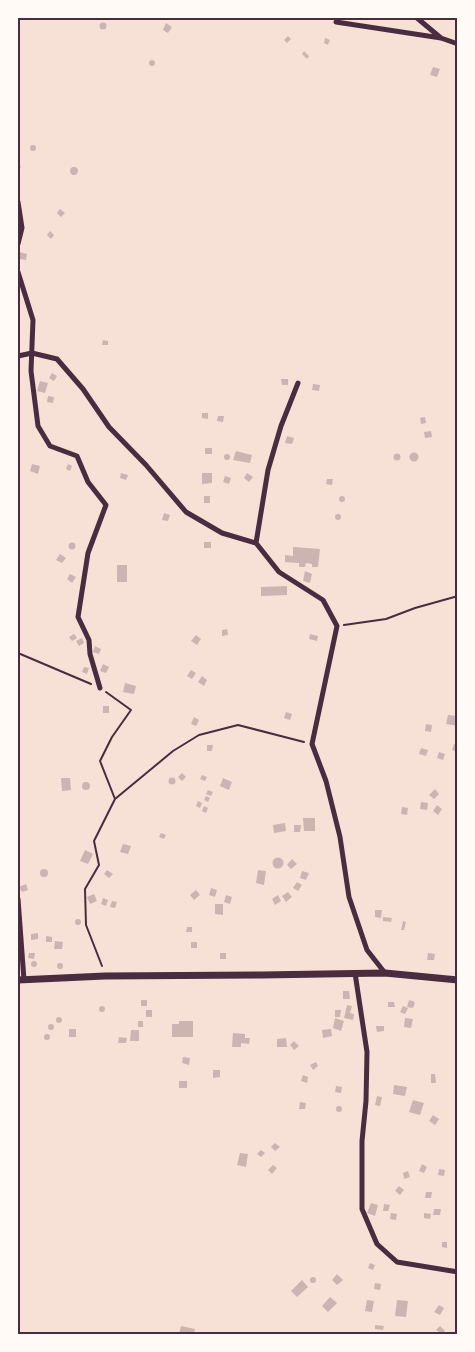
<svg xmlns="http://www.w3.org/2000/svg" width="475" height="1352" font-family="Merriweather,serif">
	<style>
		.building { fill: #ccb4b1 }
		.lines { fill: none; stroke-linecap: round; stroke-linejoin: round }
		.path { stroke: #4a2c40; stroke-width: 2 }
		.minor { stroke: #4a2c40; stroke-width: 5 }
		.tertiary { stroke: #4a2c40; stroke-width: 7 }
		.neatline { fill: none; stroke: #4a2c40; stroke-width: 2 }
	</style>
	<rect width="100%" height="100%" fill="#f7e1d7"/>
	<path class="building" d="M99.5 26a3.5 3.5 0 1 1 7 0a3.5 3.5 0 1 1-7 0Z
		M 166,23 L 172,27 L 168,33 L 163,30 Z
		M 288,36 L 291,39 L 287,43 L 284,40 Z
		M 325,38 L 330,40 L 328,45 L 324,43 Z
		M 304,51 L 309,56 L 307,59 L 302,54 Z
		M149 63a3 3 0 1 1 6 0a3 3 0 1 1-6 0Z
		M 433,67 L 440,69 L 437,77 L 430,75 Z
		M30 148a3 3 0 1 1 6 0a3 3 0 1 1-6 0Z
		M 18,165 L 21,166 L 18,176 Z
		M70 171a4 4 0 1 1 8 0a4 4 0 1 1-8 0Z
		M 60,209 L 65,213 L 61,217 L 57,213 Z
		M 50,231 L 54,235 L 51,239 L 47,235 Z
		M 20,252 L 27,254 L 26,260 L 19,259 Z
		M 103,340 L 108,341 L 108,345 L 102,345 Z
		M 52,373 L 57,376 L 54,381 L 49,378 Z
		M 281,379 L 288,379 L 288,385 L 282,385 Z
		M 40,381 L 48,383 L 45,393 L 37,391 Z
		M 313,384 L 320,385 L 319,391 L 312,390 Z
		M 48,396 L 54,397 L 53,403 L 47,402 Z
		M 202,413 L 208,413 L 208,419 L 202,418 Z
		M 218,416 L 224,416 L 223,422 L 217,421 Z
		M 425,417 L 426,423 L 421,424 L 420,418 Z
		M 431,431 L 432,437 L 425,438 L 424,432 Z
		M 287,436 L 294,438 L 292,444 L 285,443 Z
		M 205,448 L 212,448 L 212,454 L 205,454 Z
		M 236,451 L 252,455 L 250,463 L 233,460 Z
		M409.5 457a4.5 4.5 0 1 1 9 0a4.5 4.5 0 1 1-9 0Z
		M393.5 457a3.5 3.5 0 1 1 7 0a3.5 3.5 0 1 1-7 0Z
		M224 457a3 3 0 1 1 6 0a3 3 0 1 1-6 0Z
		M 32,464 L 40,466 L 38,474 L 30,471 Z
		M 68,464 L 72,466 L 70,471 L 66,469 Z
		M 121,473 L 128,475 L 126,480 L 120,478 Z
		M 202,473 L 212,473 L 212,483 L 202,484 Z
		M 247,473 L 253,477 L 249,482 L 244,478 Z
		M 225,476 L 231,478 L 229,484 L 223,482 Z
		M 327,479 L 333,479 L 332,485 L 326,484 Z
		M339 499a3 3 0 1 1 6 0a3 3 0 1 1-6 0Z
		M 204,496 L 210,496 L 210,503 L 204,503 Z
		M 164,513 L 170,515 L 168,521 L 162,520 Z
		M335 517a3 3 0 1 1 6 0a3 3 0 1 1-6 0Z
		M 204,542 L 211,542 L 211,548 L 204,548 Z
		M68.5 546a3.5 3.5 0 1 1 7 0a3.5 3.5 0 1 1-7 0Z
		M 293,547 L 320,549 L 318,567 L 312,567 L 312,564 L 306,563 L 305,567 L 299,567 L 299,563 L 285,562 L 285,555 L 293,556 Z
		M 60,554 L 66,558 L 62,563 L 56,560 Z
		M 117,565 L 127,565 L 127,582 L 117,582 Z
		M 305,571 L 312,574 L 310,583 L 303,581 Z
		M 70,574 L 76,577 L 72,583 L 67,579 Z
		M 287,586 L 287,595 L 261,596 L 261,587 Z
		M 227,629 L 228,635 L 222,636 L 222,630 Z
		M 74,634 L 77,638 L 72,641 L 69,637 Z
		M 310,634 L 318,636 L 317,641 L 309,639 Z
		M 196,635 L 201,639 L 197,645 L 191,641 Z
		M 82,638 L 84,643 L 79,646 L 76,641 Z
		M 95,646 L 101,649 L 99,654 L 93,652 Z
		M 103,664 L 109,667 L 106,673 L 100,671 Z
		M 84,667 L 89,668 L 87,674 L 82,672 Z
		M 191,670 L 196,673 L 192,679 L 187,676 Z
		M 202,676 L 207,680 L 204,686 L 198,682 Z
		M 125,683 L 136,686 L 134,694 L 123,692 Z
		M 103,706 L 109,706 L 109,713 L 103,713 Z
		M 286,712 L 292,714 L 290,720 L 284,718 Z
		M 448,715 L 458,716 L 458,726 L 446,724 Z
		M 194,717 L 199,720 L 196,726 L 191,724 Z
		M 426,724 L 432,725 L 431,732 L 425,731 Z
		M 454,744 L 458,745 L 458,752 L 452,750 Z
		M 207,745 L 213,745 L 212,751 L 207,751 Z
		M 421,748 L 428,750 L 426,756 L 419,754 Z
		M 439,752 L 445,754 L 443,760 L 437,758 Z
		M 182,773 L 186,777 L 182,781 L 178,777 Z
		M 202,775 L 207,777 L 205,781 L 200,779 Z
		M168.5 781a3.5 3.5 0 1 1 7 0a3.5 3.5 0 1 1-7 0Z
		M 61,778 L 70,778 L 71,790 L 62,791 Z
		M 223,778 L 232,782 L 229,790 L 220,786 Z
		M82 786a4 4 0 1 1 8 0a4 4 0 1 1-8 0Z
		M 435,789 L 439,794 L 434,799 L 429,795 Z
		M 208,790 L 213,792 L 211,796 L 206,794 Z
		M 206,796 L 210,798 L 208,802 L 204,800 Z
		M 198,801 L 202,803 L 200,808 L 196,806 Z
		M 421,802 L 428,803 L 427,810 L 420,809 Z
		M 437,805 L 442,809 L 438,815 L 433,811 Z
		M 204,806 L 208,808 L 206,813 L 202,811 Z
		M 402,807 L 408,808 L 407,815 L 401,814 Z
		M 303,818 L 315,818 L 315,831 L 304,831 Z
		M 285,823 L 286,831 L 274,833 L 273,825 Z
		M 294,825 L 301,825 L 300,832 L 294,832 Z
		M 161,833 L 166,835 L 164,839 L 159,837 Z
		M 123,844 L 131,846 L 128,854 L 120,852 Z
		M 85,850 L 93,854 L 88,864 L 80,861 Z
		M272.5 863a5.5 5.5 0 1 1 11 0a5.5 5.5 0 1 1-11 0Z
		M 292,859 L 297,864 L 291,869 L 287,865 Z
		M40 873a4 4 0 1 1 8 0a4 4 0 1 1-8 0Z
		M 107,870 L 113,874 L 109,878 L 104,874 Z
		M 258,870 L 266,871 L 264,885 L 256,883 Z
		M 302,871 L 309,873 L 306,880 L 300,878 Z
		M 297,882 L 302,885 L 298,891 L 293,888 Z
		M 26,884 L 28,890 L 22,892 L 19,887 Z
		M 211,888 L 217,890 L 215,897 L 209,895 Z
		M 196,890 L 200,895 L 194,900 L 190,895 Z
		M 288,892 L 292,897 L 286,902 L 282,896 Z
		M 94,894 L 97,901 L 90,904 L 87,897 Z
		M 226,895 L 232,897 L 230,904 L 224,902 Z
		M 278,895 L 281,901 L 275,905 L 272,899 Z
		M 103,898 L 108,900 L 106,906 L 101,904 Z
		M 112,901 L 117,902 L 115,908 L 110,907 Z
		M 215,904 L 223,904 L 223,915 L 215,914 Z
		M 375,910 L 382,910 L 381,918 L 375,917 Z
		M 383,917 L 392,918 L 391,922 L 383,921 Z
		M75 922a3 3 0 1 1 6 0a3 3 0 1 1-6 0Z
		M 403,921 L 406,922 L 404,930 L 401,930 Z
		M 187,927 L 192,927 L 192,932 L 186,932 Z
		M 38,933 L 38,939 L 31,940 L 31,934 Z
		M 46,936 L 52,937 L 52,942 L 46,942 Z
		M 55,941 L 63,942 L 62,949 L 54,949 Z
		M 191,942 L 197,942 L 197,948 L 191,948 Z
		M 29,953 L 35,953 L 34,959 L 28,958 Z
		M 220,953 L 226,953 L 226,959 L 220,959 Z
		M 428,953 L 435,954 L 434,960 L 427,960 Z
		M31 964a3 3 0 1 1 6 0a3 3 0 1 1-6 0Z
		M57 966a3 3 0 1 1 6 0a3 3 0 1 1-6 0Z
		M 343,991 L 349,991 L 350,999 L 343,999 Z
		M 141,1000 L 147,1000 L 147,1006 L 141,1006 Z
		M 409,1000 L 415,1002 L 413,1008 L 407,1007 Z
		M 388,1002 L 394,1002 L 395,1007 L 388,1007 Z
		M 347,1005 L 352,1006 L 350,1013 L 354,1014 L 353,1020 L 344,1018 Z
		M 403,1006 L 408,1008 L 405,1014 L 400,1012 Z
		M99 1009a3 3 0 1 1 6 0a3 3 0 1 1-6 0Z
		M 146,1010 L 152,1010 L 152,1017 L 146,1017 Z
		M 335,1010 L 341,1010 L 340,1017 L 335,1017 Z
		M56 1020a3 3 0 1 1 6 0a3 3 0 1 1-6 0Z
		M 335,1018 L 344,1021 L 341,1031 L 333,1028 Z
		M 405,1018 L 413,1019 L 411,1028 L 404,1027 Z
		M 138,1021 L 143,1021 L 143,1027 L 138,1027 Z
		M 179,1021 L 193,1021 L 193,1037 L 172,1037 L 172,1024 L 179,1024 Z
		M48 1027a3 3 0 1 1 6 0a3 3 0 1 1-6 0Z
		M 376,1026 L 384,1026 L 384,1031 L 377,1032 Z
		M 69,1029 L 76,1029 L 76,1037 L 69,1037 Z
		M 331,1029 L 332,1036 L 323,1038 L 322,1030 Z
		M 131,1030 L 139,1030 L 139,1041 L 130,1041 Z
		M 233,1033 L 245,1034 L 245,1038 L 250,1038 L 249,1044 L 241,1043 L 241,1047 L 232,1047 Z
		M44 1037a3 3 0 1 1 6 0a3 3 0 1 1-6 0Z
		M 119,1037 L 127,1038 L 126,1043 L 118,1043 Z
		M 286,1038 L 287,1047 L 277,1047 L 277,1039 Z
		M 294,1041 L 299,1046 L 294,1050 L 290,1045 Z
		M 183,1057 L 190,1058 L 189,1065 L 182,1063 Z
		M 316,1062 L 318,1066 L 313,1070 L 310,1065 Z
		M 213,1070 L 220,1070 L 220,1077 L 213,1078 Z
		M 431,1074 L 435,1074 L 436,1083 L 431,1083 Z
		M 303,1075 L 308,1077 L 307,1083 L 301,1081 Z
		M 179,1081 L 187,1081 L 187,1088 L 179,1088 Z
		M 394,1085 L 407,1087 L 405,1096 L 393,1094 Z
		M 336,1086 L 342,1087 L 341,1093 L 335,1092 Z
		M 377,1096 L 382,1097 L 380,1106 L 375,1105 Z
		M 413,1100 L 424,1103 L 420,1115 L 409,1112 Z
		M 300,1102 L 306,1103 L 305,1109 L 299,1109 Z
		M336 1109a3 3 0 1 1 6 0a3 3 0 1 1-6 0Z
		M 433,1115 L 439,1119 L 435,1125 L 429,1121 Z
		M 275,1143 L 280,1147 L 275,1151 L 271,1147 Z
		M 261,1150 L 265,1153 L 261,1157 L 257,1154 Z
		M 240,1153 L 248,1154 L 246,1167 L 237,1165 Z
		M 422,1164 L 427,1167 L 424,1173 L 419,1171 Z
		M 273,1165 L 277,1168 L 272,1174 L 268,1170 Z
		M 439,1169 L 445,1170 L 444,1176 L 438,1175 Z
		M 408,1171 L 410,1177 L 404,1179 L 403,1173 Z
		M 399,1186 L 404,1190 L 400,1195 L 395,1191 Z
		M 426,1192 L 432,1192 L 431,1198 L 425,1198 Z
		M 371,1203 L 378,1205 L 375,1216 L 367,1213 Z
		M 384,1204 L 390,1205 L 388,1211 L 383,1211 Z
		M 434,1209 L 441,1209 L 440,1215 L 433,1215 Z
		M 391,1213 L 397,1214 L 396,1220 L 390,1219 Z
		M 424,1213 L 431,1214 L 430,1219 L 424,1218 Z
		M 442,1242 L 447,1242 L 447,1248 L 442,1247 Z
		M 370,1263 L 375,1265 L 373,1270 L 368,1268 Z
		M 337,1274 L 343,1280 L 337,1285 L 332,1280 Z
		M310 1280a3 3 0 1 1 6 0a3 3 0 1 1-6 0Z
		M 302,1280 L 308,1287 L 297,1297 L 291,1291 Z
		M 375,1283 L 381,1284 L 380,1290 L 374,1289 Z
		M 330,1297 L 337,1303 L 328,1312 L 322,1306 Z
		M 367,1300 L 374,1301 L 372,1312 L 365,1311 Z
		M 397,1300 L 408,1301 L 406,1317 L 395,1316 Z
		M 439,1305 L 444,1308 L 440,1315 L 434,1312 Z
		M 375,1325 L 384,1326 L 383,1330 L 375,1329 Z
		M 181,1326 L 195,1329 L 194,1334 L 179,1334 Z
		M 440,1326 L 445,1331 L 442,1334 L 436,1330 Z"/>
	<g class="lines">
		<path class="path" d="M 344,625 L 386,619 L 415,608 L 458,596
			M 18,653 L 91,684
			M 115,799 L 173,751 L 199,735 L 238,725 L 304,742
			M 102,966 L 86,925 L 85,889 L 99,865 L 94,841 L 115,799 L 100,761 L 112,737 L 131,710 L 106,692"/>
		<path class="minor" d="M 417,18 L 441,38
			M 336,22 L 441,38 L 458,44
			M 18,202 L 22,228 L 18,244
			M 18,272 L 33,320 L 31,371 L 38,426 L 50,446 L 77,456 L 88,482 L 106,505 L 88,553 L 78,617 L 89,640 L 90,654 L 100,688
			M 18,356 L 32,353 L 57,359 L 83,389 L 109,427 L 146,465 L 186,512 L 222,533 L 256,543
			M 298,383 L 281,426 L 268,470 L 256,543 L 279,572 L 323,600 L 337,626 L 312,744 L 326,781 L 340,837 L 349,897 L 367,950 L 385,973
			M 18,899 L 24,980
			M 355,973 L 367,1052 L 366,1101 L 362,1141 L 362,1209 L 377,1244 L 397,1262 L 458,1272"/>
		<path class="tertiary" d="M 18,980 L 105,976 L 262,975 L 385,973 L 458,980"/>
	</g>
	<rect width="475" height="1352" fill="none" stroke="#fffaf5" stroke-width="38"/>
	<rect x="19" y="19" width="437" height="1314" class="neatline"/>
</svg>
